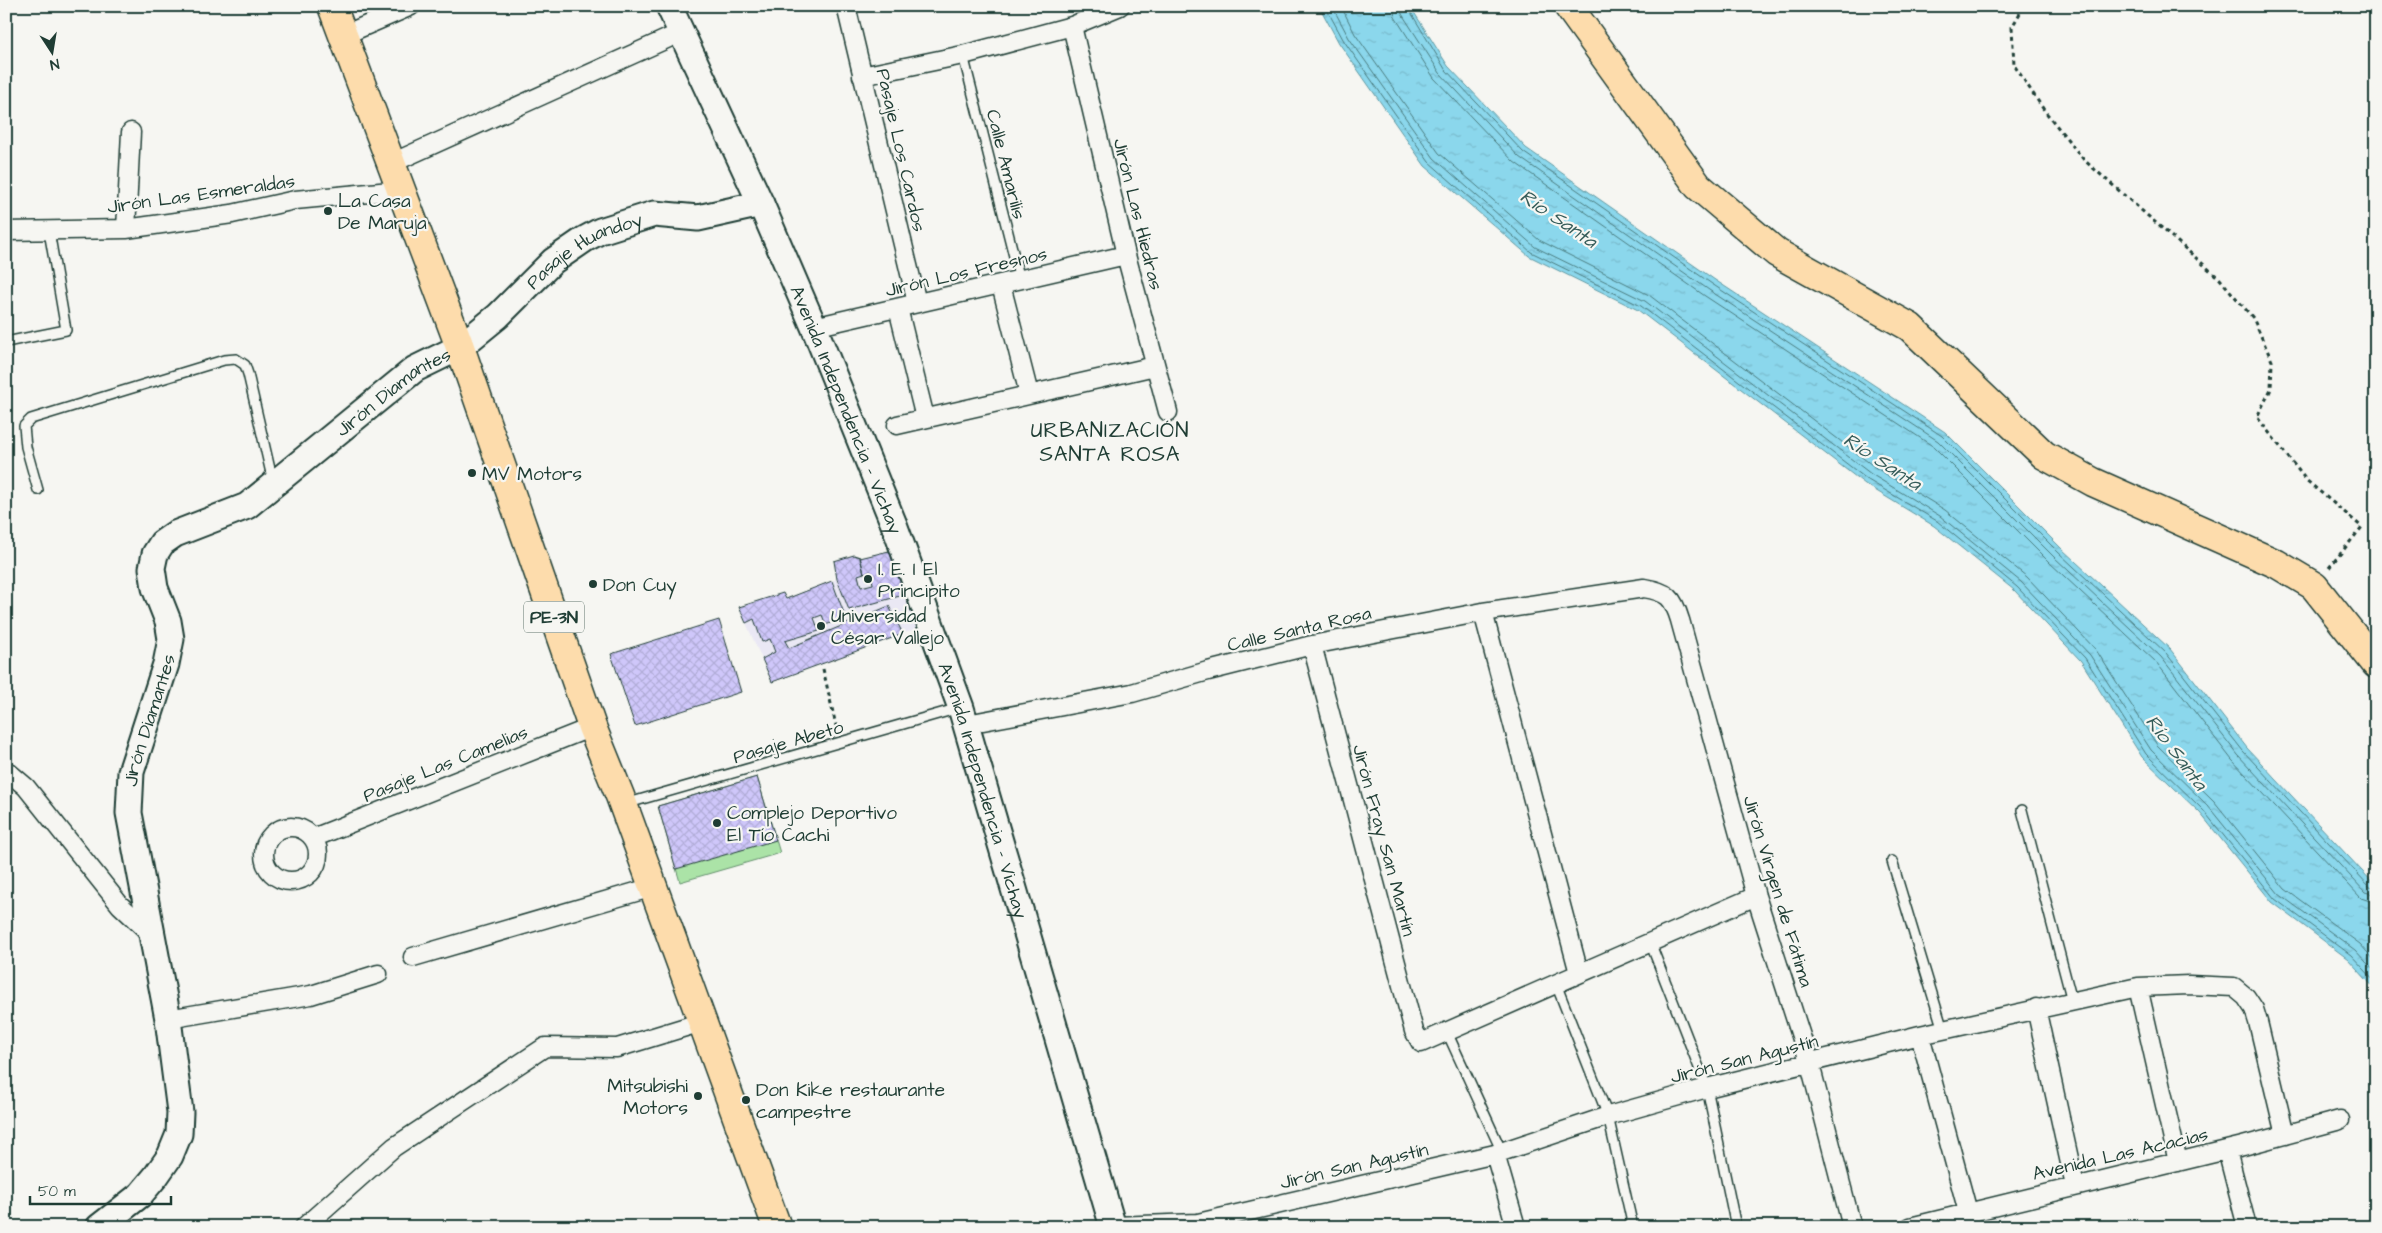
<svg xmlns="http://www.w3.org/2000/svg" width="2382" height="1233" font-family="'Architects Daughter',sans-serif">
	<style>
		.built { fill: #eae8f4 }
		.garden { fill: #abe3a7; stroke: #65906e }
		.water { fill: url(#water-ripples); stroke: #6099a2 }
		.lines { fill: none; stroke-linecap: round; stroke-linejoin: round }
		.shore { stroke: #4a7b7e; stroke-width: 1 }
		.building { fill: url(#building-cross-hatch); stroke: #1f3d34 }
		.lane-casing { stroke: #1f3d34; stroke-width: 12 }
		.street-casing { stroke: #1f3d34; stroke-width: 21 }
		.secondary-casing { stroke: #1f3d34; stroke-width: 29 }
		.primary-casing { stroke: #1f3d34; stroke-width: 31 }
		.highway-casing { stroke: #1f3d34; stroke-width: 31 }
		.path { stroke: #1f3d34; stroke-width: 3; stroke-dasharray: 4 4; stroke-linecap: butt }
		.lane { stroke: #f6f6f2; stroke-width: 9 }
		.street { stroke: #f6f6f2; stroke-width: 18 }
		.secondary { stroke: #f6f6f2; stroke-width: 25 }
		.primary { stroke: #fddcac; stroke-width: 28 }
		.highway { stroke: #fddcac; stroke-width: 28 }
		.poi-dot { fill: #1f3d34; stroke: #f6f6f2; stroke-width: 2 }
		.labels { text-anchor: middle; stroke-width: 4.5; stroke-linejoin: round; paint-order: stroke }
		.shield { fill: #f6f6f2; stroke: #60746d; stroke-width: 1 }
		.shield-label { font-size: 18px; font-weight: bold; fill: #1f3d34 }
		.street-label { font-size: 19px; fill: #1f3d34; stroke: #f6f6f2 }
		.poi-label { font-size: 19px; fill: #1f3d34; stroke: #f6f6f2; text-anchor: start }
		.water-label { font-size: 20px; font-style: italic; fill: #355c59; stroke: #f6f6f2 }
		.quarter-label { font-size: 21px; letter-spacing: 1px; fill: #1f3d34; stroke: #f6f6f2 }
	</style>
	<defs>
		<pattern id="water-ripples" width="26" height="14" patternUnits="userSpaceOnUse" patternTransform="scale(1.25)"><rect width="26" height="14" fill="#8bd7ec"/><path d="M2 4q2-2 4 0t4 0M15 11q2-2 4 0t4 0" fill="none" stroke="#78b9cb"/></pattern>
		<pattern id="building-cross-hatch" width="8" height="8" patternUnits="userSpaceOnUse" patternTransform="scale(1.25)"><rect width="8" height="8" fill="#cfc7fa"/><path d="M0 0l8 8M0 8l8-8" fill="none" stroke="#b1acd7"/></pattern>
	</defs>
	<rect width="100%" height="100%" fill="#f6f6f2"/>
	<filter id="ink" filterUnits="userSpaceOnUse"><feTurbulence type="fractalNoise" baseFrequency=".02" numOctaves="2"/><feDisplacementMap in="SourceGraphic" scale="10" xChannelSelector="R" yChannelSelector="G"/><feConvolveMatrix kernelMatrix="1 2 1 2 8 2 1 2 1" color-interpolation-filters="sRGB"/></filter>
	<g filter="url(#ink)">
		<path class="built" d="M 889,551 L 921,627 L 772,682 L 739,607 L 783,593 L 786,599 L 837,579 L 834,561 L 854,555 L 860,558 Z"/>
		<path class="garden" d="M 757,777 L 780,853 L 680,882 L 658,806 Z"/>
		<path class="water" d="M 1319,6 L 1410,6 L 1448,66 L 1526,148 L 1715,280 L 1945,432 L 2062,549 L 2170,649 L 2247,748 L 2376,886 L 2376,990 L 2348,959 L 2272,902 L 2200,813 L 2142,757 L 2081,661 L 2014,590 L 1934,526 L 1865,484 L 1638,310 L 1529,256 L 1425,166 L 1339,43 Z"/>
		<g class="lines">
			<path class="shore" d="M 1325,6 L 1344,41 L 1429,162 L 1531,252 L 1641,306 L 1868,480 L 1937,521 L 2017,587 L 2085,658 L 2146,754 L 2203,810 L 2275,899 L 2351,955 L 2376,982
				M 1332,6 L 1349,38 L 1434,158 L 1535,247 L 1645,301 L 1871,474 L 1940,516 L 2021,582 L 2090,655 L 2151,750 L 2208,806 L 2279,894 L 2355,950 L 2376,973
				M 1341,6 L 1355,34 L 1439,153 L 1539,240 L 1649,295 L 1876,468 L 1945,510 L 2027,577 L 2096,650 L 2157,745 L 2214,801 L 2285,889 L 2360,944 L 2376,962
				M 1393,6 L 1395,17 L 1434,78 L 1514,162 L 1705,296 L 1934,447 L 2049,562 L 2156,662 L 2232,760 L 2361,898 L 2376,903
				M 1400,6 L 1402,14 L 1440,73 L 1519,157 L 1709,290 L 1938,441 L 2054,557 L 2161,657 L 2238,755 L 2365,892 L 2376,895
				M 1407,6 L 1445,69 L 1523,152 L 1712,284 L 1942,436 L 2058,552 L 2166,653 L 2243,751 L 2370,887 L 2376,889"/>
		</g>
		<path class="building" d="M 889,551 L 907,594 L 849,610 L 837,579 L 834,561 L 854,555 L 860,557 L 864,573 L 858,575 L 861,587 L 873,584 L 871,572 L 864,573 L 860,558 Z
			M 832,581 L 845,616 L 826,625 L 822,615 L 814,618 L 819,631 L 785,641 L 789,648 L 889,606 L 903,634 L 772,682 L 762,659 L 775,652 L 770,639 L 762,642 L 754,619 L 746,623 L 739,607 L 783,593 L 786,599 Z
			M 719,620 L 741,692 L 635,726 L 611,654 Z
			M 757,777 L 776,840 L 676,869 L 658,806 Z"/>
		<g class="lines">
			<g class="lane-casing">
				<path id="lane" d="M 963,55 L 1020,280
					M 6,342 L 66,330 L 49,231
					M 38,490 L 26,447 L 24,426 L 31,419 L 224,360 L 236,359 L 245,365 L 248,374 L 273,482
					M 625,804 L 959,708
					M 2022,810 L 2072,1001
					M 1892,861 L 1943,1030
					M 1650,942 L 1707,1088 L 1736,1227
					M 1556,984 L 1608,1116 L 1633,1227
					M 1447,1032 L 1502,1152"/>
			</g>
			<g class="street-casing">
				<path id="street" d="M 846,6 L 917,303
					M 1072,26 L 1126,255 L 1168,412
					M 344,35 L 411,6
					M 862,76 L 963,55 L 1072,26 L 1120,6
					M 392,163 L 682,32
					M 126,229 L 131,132
					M 6,231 L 126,229 L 232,214 L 295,200 L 401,190
					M 1001,285 L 1029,394
					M 898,308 L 925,418
					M 814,327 L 1126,255
					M 897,425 L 1155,366
					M 1483,612 L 1579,973
					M 1312,645 L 1414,1031 L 1421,1043 L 1756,896
					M 967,724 L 1132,693 L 1208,671 L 1312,645 L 1483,612 L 1644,588 C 1668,592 1673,597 1680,620 L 1756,896 L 1810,1064 L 1852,1227
					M 6,770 L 26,787 L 120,905 L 152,935
					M264 854a27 27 0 1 1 54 0a27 27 0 1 1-54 0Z
					M 313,838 L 592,727
					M 413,957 L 653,887
					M 2138,987 L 2178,1162
					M 2036,1008 L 2075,1186
					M 168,1019 L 311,995 L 378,974
					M 1920,1035 L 1972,1227
					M 2227,1150 L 2247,1227
					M 1495,1154 L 1516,1227
					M 1113,1226 L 1198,1223 L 1495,1154 L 1608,1116 L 1707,1088 L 1920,1035 L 2138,987 L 2189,985 L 2234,987 L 2246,997 L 2254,1009 L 2258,1022 L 2285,1135
					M 304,1227 L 394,1147 L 545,1047 L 617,1048 L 702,1022
					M 1910,1227 L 2243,1146 L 2340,1120"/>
			</g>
			<g class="secondary-casing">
				<g id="secondary">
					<path id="s1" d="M 669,6 L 761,204 L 814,327 L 895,527 L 961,708 L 1113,1227"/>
					<path id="s2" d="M 99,1227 L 140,1195 L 156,1176 L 170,1156 L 179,1134 L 180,1112 L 168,1019 L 129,813 L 131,772 L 166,664 L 171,639 L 168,621 L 155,588 L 152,568 L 155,554 L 162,543 L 175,534 L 247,506 L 415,369 L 460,347 L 498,316 L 553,261 L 585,239 L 600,231 L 654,214 L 698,218 L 761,204"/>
				</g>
			</g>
			<g class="primary-casing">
				<path id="primary" d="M 1568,6 L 1698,186 L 1777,253 L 1910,327 L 2044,455 L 2093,482 L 2277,564 L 2314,586 L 2376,664"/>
			</g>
			<g class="highway-casing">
				<path id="highway" d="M 332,6 L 460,347 L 592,727 L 620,796 L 777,1227"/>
			</g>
			<path class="path" d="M 2024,6 L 2012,27 L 2014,65 L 2044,110 L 2084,160 L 2220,279 L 2253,318 L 2272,361 L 2271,389 L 2257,417 L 2306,480 L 2362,527 L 2328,569
				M 823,669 L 837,730"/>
			<use href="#lane" class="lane"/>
			<use href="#street" class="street"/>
			<use href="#secondary" class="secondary"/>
			<use href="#primary" class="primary"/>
			<use href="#highway" class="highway"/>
		</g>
	</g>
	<g class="poi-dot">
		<circle cx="328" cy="211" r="5"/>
		<circle cx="472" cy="473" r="5"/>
		<circle cx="868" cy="579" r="5"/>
		<circle cx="593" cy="584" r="5"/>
		<circle cx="821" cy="626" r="5"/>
		<circle cx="717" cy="823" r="5"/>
		<circle cx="698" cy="1096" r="5"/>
		<circle cx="746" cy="1100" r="5"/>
	</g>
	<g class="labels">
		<rect class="shield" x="524" y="601.5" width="60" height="31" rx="4"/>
		<g class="shield-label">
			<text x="554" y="623">PE-3N</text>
		</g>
		<g class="street-label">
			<text transform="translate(902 150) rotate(77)" y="7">Pasaje Los Cardos</text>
			<text transform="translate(1007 164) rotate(76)" y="7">Calle Amarilis</text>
			<text transform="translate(201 193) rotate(-8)" y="7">Jirón Las Esmeraldas</text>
			<text transform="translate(1139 214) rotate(76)" y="7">Jirón Las Hiedras</text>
			<text dy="7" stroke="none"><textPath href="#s2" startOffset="1251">Pasaje Huandoy</textPath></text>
			<text transform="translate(966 271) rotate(-13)" y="7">Jirón Los Fresnos</text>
			<text dy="7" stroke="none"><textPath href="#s2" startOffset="1011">Jirón Diamantes</textPath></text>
			<text dy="7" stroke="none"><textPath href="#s1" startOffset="441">Avenida Independencia - Vichay</textPath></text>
			<text transform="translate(1299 628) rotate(-13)" y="7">Calle Santa Rosa</text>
			<text dy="7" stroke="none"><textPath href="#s2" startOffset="546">Jirón Diamantes</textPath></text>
			<text transform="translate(788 741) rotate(-16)" y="7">Pasaje Abeto</text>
			<text transform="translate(445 763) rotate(-22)" y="7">Pasaje Las Camelias</text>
			<text dy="7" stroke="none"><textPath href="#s1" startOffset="846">Avenida Independencia - Vichay</textPath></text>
			<text transform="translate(1385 840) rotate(75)" y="7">Jirón Fray San Martín</text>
			<text transform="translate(1779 891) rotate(73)" y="7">Jirón Virgen de Fátima</text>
			<text transform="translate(1744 1058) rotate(-14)" y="7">Jirón San Agustín</text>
			<text transform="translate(2120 1153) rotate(-13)" y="7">Avenida Las Acacias</text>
			<text transform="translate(1354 1165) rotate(-13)" y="7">Jirón San Agustín</text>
		</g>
		<g class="poi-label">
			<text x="338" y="207">La Casa<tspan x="338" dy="22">De Maruja</tspan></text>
			<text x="482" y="480">MV Motors</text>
			<text x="878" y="575">I. E. I El<tspan x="878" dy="22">Principito</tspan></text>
			<text x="603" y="591">Don Cuy</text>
			<text x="831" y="622">Universidad<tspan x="831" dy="22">César Vallejo</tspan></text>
			<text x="727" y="819">Complejo Deportivo<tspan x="727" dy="22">El Tío Cachi</tspan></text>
			<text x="688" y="1092" text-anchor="end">Mitsubishi<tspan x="688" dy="22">Motors</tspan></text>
			<text x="756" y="1096">Don Kike restaurante<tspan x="756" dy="22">campestre</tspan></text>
		</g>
		<g class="water-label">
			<text transform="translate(1559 218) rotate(34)" y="7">Río Santa</text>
			<text transform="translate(1883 461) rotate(33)" y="7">Río Santa</text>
			<text transform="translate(2177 752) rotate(53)" y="7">Río Santa</text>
		</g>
		<g class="quarter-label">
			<text x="1110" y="437">URBANIZACIÓN<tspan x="1110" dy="24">SANTA ROSA</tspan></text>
		</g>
	</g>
	<rect width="2382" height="1233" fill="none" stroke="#f6f6f2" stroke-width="25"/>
	<rect x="12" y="12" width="2357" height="1208" fill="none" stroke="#1f3d34" stroke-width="2" filter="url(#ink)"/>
	<g transform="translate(52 52) rotate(168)" stroke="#f6f6f2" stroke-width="4" paint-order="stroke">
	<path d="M0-4L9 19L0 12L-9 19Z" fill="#1f3d34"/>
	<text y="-8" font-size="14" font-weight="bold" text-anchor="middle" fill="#1f3d34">N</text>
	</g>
	<path d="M30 1196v8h141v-8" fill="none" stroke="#1f3d34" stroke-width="2.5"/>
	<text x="38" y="1196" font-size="15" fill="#1f3d34" stroke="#f6f6f2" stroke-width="4" paint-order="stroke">50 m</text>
</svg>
